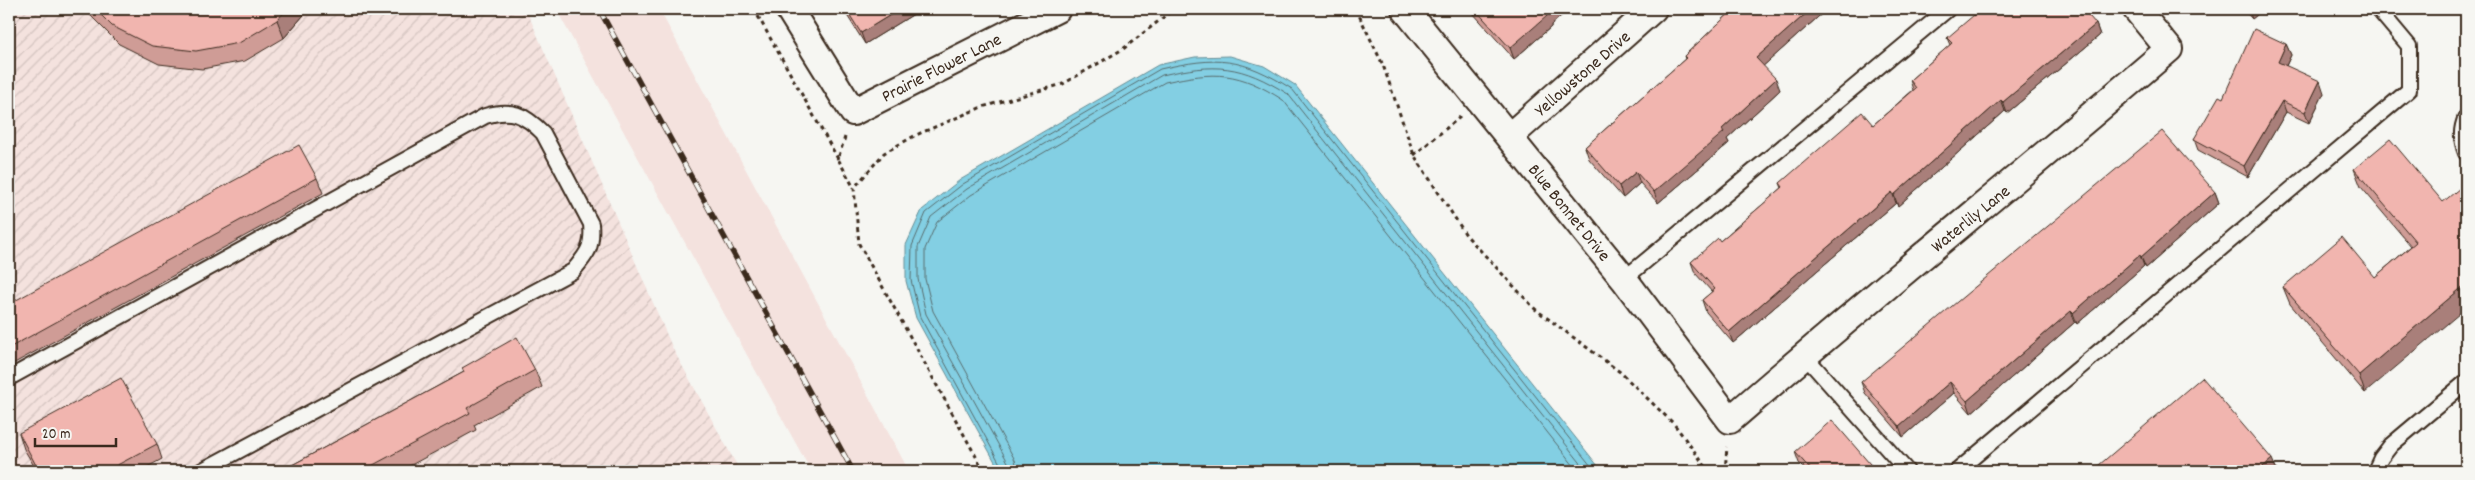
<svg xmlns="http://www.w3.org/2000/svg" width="2475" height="480" font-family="Dekko,sans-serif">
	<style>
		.built { fill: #f4e2de }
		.industrial { fill: url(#industrial-furrows) }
		.water { fill: #83cfe3; stroke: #668d94 }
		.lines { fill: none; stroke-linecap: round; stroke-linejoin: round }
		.shore { stroke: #586c6d; stroke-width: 1 }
		.lane-casing { stroke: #3b2a1e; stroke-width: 18 }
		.street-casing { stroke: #3b2a1e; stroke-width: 30 }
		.path { stroke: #3b2a1e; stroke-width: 3; stroke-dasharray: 4 4; stroke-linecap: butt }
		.lane { stroke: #f6f6f2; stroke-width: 14 }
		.street { stroke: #f6f6f2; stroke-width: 26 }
		.rail-casing { stroke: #3b2a1e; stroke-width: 5.5 }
		.rail { stroke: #f6f6f2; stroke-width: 4; stroke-dasharray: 11; stroke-linecap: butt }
		.wall { fill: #cf9c96; stroke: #3b2a1e }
		.shaded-wall { fill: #a97f7a; stroke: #3b2a1e }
		.building { fill: #f1b5af; stroke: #3b2a1e }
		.labels { text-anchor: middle; stroke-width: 5; stroke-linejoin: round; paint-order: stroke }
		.street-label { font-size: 18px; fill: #3b2a1e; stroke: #f6f6f2 }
	</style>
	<defs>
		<pattern id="industrial-furrows" width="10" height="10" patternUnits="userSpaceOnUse" patternTransform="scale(1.25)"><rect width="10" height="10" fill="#f4e2de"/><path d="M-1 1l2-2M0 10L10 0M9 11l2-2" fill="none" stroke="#d2c2be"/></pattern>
	</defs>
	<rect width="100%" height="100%" fill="#f6f6f2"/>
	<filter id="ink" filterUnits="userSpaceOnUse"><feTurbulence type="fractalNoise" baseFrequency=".02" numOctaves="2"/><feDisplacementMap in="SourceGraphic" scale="10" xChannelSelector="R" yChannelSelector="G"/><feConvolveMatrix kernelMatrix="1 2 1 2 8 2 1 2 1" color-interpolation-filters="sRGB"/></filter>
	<g filter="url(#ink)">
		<path class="built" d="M 556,9 L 659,9 L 909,471 L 811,471 Z"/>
		<path class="industrial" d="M 9,9 L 526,9 L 673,349 L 740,471 L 9,471 Z"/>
		<path class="water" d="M 1230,56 L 1264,66 L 1295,85 L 1602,471 L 1000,471 L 916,318 L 906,281 L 906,245 L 922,210 L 960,180 L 1158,65 L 1195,57 Z"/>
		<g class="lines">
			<path class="shore" d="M 1004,471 L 920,317 L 911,280 L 912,246 L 926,213 L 963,184 L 1160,69 C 1218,56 1241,57 1292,89 L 1595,471
				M 1010,471 L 1009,464 L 926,314 L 918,279 L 918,247 L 931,217 L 967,189 L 1162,75 C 1216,63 1240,64 1288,94 L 1587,471
				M 1018,471 L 1015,460 L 933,311 L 925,279 L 925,249 L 937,222 L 971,195 L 1165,82 C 1216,71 1238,71 1283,100 L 1578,471"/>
			<g class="lane-casing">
				<path id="lane" d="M 2466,117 C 2460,130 2461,140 2466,153
					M 1624,279 L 1948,9
					M 1804,355 L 1907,471
					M 9,378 L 485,116 C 511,108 524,114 543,133 L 591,224 C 593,247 588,253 573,271 L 201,471
					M 1957,471 L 2409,90 L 2409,46 L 2378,9
					M 2375,471 L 2381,458 L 2391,445 L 2466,382"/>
			</g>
			<g class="street-casing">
				<path id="street" d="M 789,9 L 853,112 L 1057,9
					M 1405,9 L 1624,279 L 1730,420 C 1874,294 2024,174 2169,49 L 2136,9
					M 1509,137 L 1653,9"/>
			</g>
			<path class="path" d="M 754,9 L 838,159
				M 1356,9 L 1383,65 L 1414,155 L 1466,235 L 1535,309 L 1620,372 L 1674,424 L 1709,471
				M 845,137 L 838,159 L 854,188
				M 1414,155 L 1460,117
				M 984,471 L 859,244 L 854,188 L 884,153 L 916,135 L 982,107 L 1063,84 L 1123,49 L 1174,9
				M 1725,471 L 1727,447"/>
			<use href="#lane" class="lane"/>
			<use href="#street" class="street"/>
			<g class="rail-casing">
				<path id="rail" d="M 599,9 L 853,471"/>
			</g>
			<use href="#rail" class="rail"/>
		</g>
		<path class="wall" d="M 86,9 L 309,9 L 284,38 L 245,61 L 202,69 L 159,64 L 119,44 L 88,13 Z
			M 843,9 L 922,9 L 865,44 Z
			M 1471,9 L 1569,9 L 1551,25 L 1551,27 L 1514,59 L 1472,12 Z
			M 1734,9 L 1827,9 L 1763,66 L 1780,90 L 1727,139 L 1729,143 L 1658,203 L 1640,183 L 1623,198 L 1589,159 L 1585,147 L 1685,59 L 1684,56 Z
			M 2243,9 L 2264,9 L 2252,19 Z
			M 2096,24 L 2100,35 L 2007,113 L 2005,111 L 1898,206 L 1896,203 L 1733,343 L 1706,312 L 1702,300 L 1712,292 L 1695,273 L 1691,262 L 1720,241 L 1782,188 L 1780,183 L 1873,125 L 1913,90 L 1910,80 L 1950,45 L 1947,38 Z
			M 2286,44 L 2291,55 L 2286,66 L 2324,93 L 2309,123 L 2286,112 L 2248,177 L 2198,150 L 2194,139 L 2223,98 Z
			M 2354,169 L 2443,202 L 2365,393 L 2290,304 L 2283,287 L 2375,277 L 2411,246 L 2361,187 Z
			M 317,178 L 323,193 L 9,366 L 9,304 Z
			M 2215,192 L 2219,203 L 2146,268 L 2144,266 L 2077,324 L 2075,322 L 1971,413 L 1954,393 L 1903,437 L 1865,393 L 1861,382 Z
			M 462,368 L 535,370 L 542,387 L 474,425 L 476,430 L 400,471 L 281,471 L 464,372 Z
			M 19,433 L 157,444 L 162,459 L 140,471 L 37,471 L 24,449 Z
			M 1795,452 L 1876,471 L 1806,471 L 1799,463 Z"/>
		<path class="shaded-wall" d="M 287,9 L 309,9 L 284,38 L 277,20 Z
			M 900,9 L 922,9 L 865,44 L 861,33 Z
			M 1552,9 L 1569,9 L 1551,25 L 1551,27 L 1514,59 L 1510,48 Z
			M 1811,9 L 1827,9 L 1760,69 L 1756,58 Z
			M 2248,9 L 2264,9 L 2252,19 Z
			M 2096,24 L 2100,35 L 2007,113 L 2003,102 Z
			M 2286,44 L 2291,55 L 2282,74 L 2278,62 Z
			M 1776,79 L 1780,90 L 1727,139 L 1729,143 L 1658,203 L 1654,192 Z
			M 2320,81 L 2324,93 L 2309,123 L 2305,112 Z
			M 2001,100 L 2005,111 L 1898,206 L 1894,195 Z
			M 2282,101 L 2286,112 L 2248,177 L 2244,166 Z
			M 1636,172 L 1640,183 L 1623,198 L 1619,186 Z
			M 1892,192 L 1896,203 L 1733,343 L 1729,332 Z
			M 2215,192 L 2219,203 L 2146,268 L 2141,257 Z
			M 2140,255 L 2144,266 L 2077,324 L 2073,313 Z
			M 2466,284 L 2466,308 L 2365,393 L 2359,375 Z
			M 2071,311 L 2075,322 L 1971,413 L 1967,401 Z
			M 1950,382 L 1954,393 L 1903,437 L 1899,426 Z
			M 2272,459 L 2277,471 L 2258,471 Z"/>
		<path class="building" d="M 95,9 L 287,9 L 277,20 L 239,43 L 196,51 L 152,46 L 112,26 Z
			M 846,9 L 900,9 L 861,33 Z
			M 1475,9 L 1552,9 L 1546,14 L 1547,16 L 1510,48 Z
			M 1734,9 L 1811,9 L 1756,58 L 1776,79 L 1722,129 L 1724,132 L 1654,192 L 1636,172 L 1619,186 L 1585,147 L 1686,58 L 1684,56 Z
			M 1981,9 L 2083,9 L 2096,24 L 2003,102 L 2001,100 L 1894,195 L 1892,192 L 1729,332 L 1702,300 L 1715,289 L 1691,262 L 1718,238 L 1720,241 L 1783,187 L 1780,183 L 1862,112 L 1873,125 L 1916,88 L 1910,80 L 1952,43 L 1947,38 Z
			M 2254,29 L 2286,44 L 2278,62 L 2320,81 L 2305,112 L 2282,101 L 2244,166 L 2194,139 L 2219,96 L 2223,98 Z
			M 2162,131 L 2215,192 L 2141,257 L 2140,255 L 2073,313 L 2071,311 L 1967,401 L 1950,382 L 1899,426 L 1861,382 Z
			M 2390,139 L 2443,202 L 2466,183 L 2466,284 L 2359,375 L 2283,287 L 2342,237 L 2375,277 L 2416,242 L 2354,169 Z
			M 299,145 L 317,178 L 9,348 L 9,304 Z
			M 517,337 L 535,370 L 467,408 L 470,413 L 362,471 L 281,471 L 464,372 L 462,368 Z
			M 2202,377 L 2272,459 L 2258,471 L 2092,471 Z
			M 121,378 L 157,444 L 106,471 L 39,471 L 19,433 Z
			M 1832,420 L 1876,471 L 1812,471 L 1795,452 Z"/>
	</g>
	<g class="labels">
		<g class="street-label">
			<text transform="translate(941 67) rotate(-27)" y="6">Prairie Flower Lane</text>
			<text transform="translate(1582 73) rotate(-41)" y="6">Yellowstone Drive</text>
			<text transform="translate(1570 212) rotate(51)" y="6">Blue Bonnet Drive</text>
			<text transform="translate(1970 218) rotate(-39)" y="6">Waterlily Lane</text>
		</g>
	</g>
	<rect width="2475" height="480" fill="none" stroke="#f6f6f2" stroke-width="30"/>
	<rect x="15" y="15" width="2445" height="450" fill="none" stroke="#3b2a1e" stroke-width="2" filter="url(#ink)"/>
	<path d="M35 438v8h81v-8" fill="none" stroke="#3b2a1e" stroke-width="2.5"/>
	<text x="42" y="438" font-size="15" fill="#3b2a1e" stroke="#f6f6f2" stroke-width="4" paint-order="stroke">20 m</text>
</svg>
